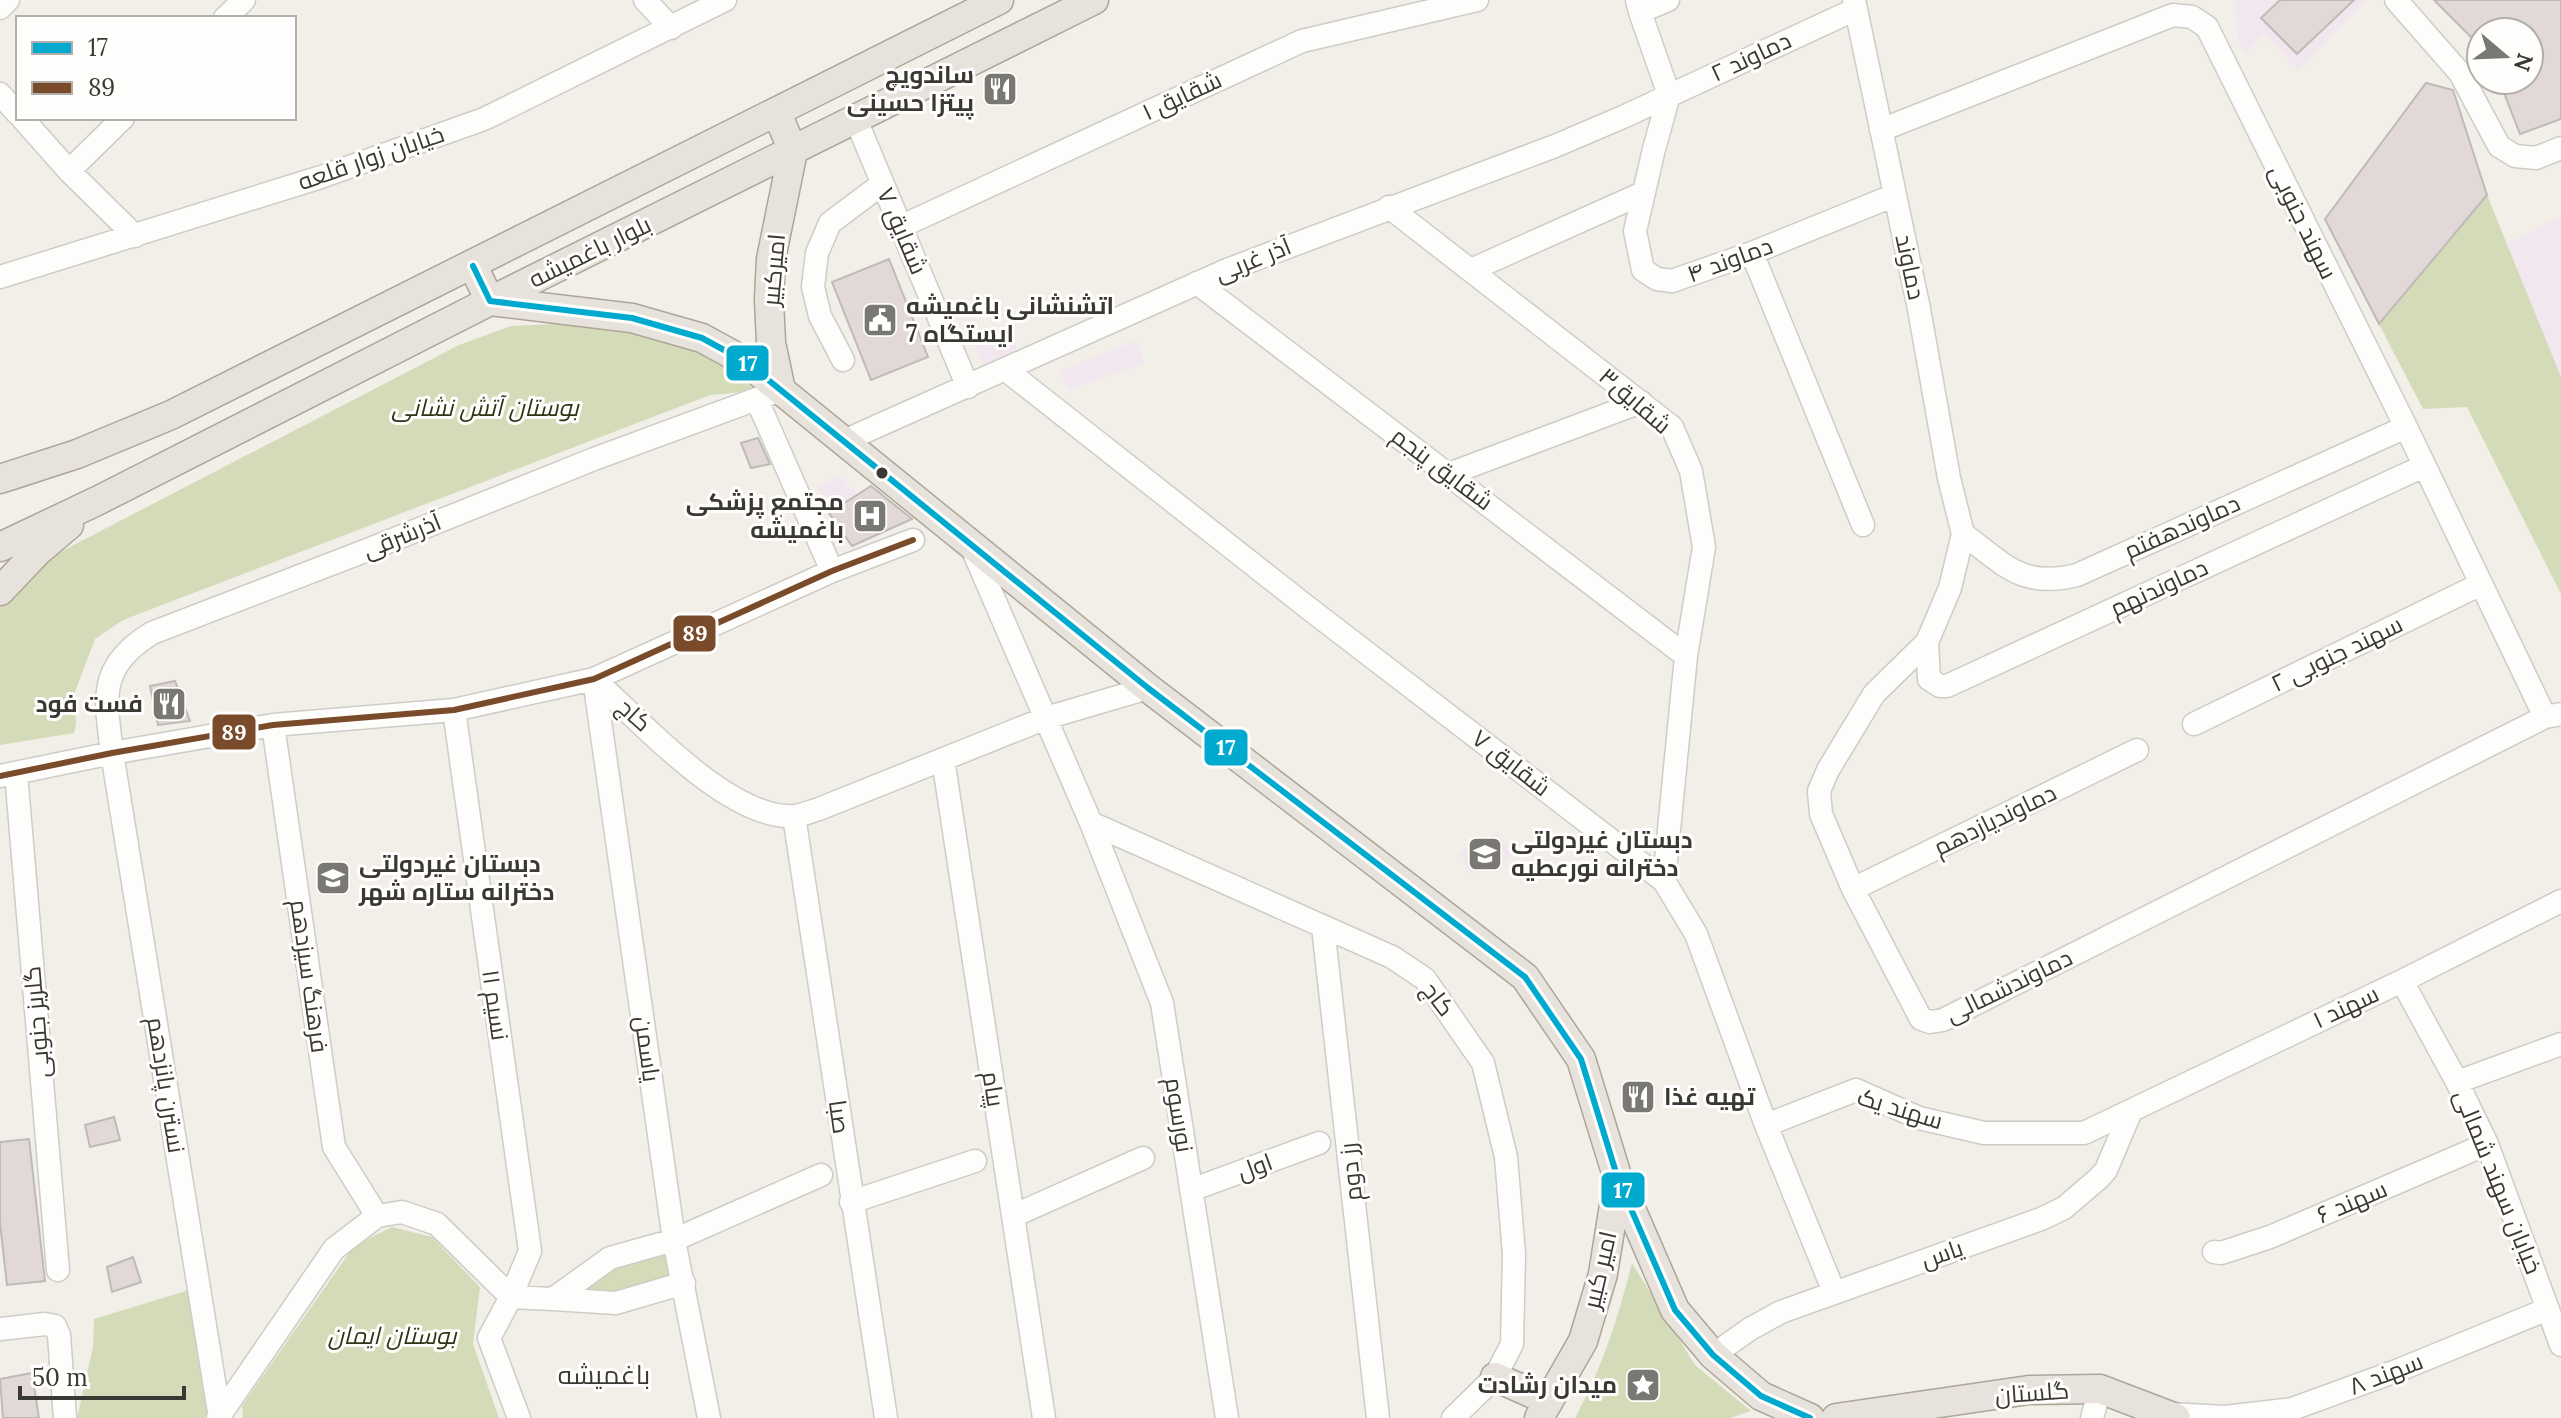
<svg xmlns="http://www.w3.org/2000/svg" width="2561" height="1418" font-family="Lora,Cairo,serif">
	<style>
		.education { fill: #f2e7ee }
		.green { fill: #d4dbb8 }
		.building { fill: #e2d8d8; stroke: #bebab8; stroke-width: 2 }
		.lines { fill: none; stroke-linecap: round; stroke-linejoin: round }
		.minor-casing { stroke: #ceccc7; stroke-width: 25 }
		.major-casing { stroke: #ada597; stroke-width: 31 }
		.minor { stroke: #fdfdfc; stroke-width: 22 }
		.major { stroke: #e7e3dc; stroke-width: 28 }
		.bus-1-casing { stroke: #fffefc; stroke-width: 12 }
		.bus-2-casing { stroke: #fffefc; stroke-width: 12 }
		.bus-1 { stroke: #00a9ce; stroke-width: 6 }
		.bus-2 { stroke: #7a4b2a; stroke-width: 6 }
		.bus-dot { fill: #3a3834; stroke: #fffefc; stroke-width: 3 }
		.labels { text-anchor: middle; stroke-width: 6; stroke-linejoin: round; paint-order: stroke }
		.street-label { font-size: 24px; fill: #3a3834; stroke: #fffefc }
		.poi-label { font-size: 24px; font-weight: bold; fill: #3a3834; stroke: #fffefc; text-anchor: end }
		.park-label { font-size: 24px; font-style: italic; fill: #2e3512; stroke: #fffefc }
		.neighbourhood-label { font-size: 26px; fill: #3a3834; stroke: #fffefc }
		.line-badge { stroke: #fffefc; stroke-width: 3 }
		.badge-label { font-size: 22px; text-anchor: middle; font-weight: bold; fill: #fff }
	</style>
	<rect width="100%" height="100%" fill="#f2efe9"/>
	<path class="education" d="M 2235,0 L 2367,0 L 2298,71 L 2265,34 L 2245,54 L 2237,37 Z
		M 2561,216 L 2561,377 L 2560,378 L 2507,244 Z
		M 1007,325 L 1022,363 L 985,371 L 971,339 Z
		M 1137,340 L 1144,363 L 1070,390 L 1058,371 Z
		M 838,475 L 858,494 L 829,513 L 818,488 Z
		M 1499,832 L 1511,856 L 1472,875 L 1459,853 Z
		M 345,860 L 352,887 L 320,895 L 315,869 Z"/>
	<path class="green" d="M 2487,195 L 2561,377 L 2561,594 L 2467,407 L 2423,409 L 2379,324 Z
		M 598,322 L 687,344 L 727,364 L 755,391 L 710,395 L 123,620 L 95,639 L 75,692 L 76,724 L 74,733 L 0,745 L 0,606 L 39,563 L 459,345 L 511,326 Z
		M 392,1227 L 432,1237 L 480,1287 L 473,1344 L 499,1418 L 243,1418 L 242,1406 L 354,1246 Z
		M 670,1248 L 677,1279 L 620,1296 L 571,1291 L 612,1264 Z
		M 1632,1263 L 1695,1365 L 1751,1411 L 1730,1418 L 1575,1418 C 1602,1368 1618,1318 1632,1263 Z
		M 189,1290 L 209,1411 L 204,1418 L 77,1418 L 93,1347 L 94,1319 Z"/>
	<path class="building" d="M 2280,0 L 2354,0 L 2297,54 L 2261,18 Z
		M 2434,0 L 2561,0 L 2561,119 L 2520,134 L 2499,80 L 2529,80 L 2529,32 L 2481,32 L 2481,47 Z
		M 2426,83 L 2453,90 L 2487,195 L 2379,324 L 2325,219 Z
		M 889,259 L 928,357 L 871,380 L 832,282 Z
		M 758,438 L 770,464 L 751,468 L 741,443 Z
		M 871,486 L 912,519 L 852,546 L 829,513 Z
		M 175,681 L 190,721 L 158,725 L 150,686 Z
		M 114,1117 L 120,1140 L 90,1147 L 85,1125 Z
		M 29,1139 L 45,1281 L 7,1285 L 0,1223 L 0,1142 Z
		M 133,1257 L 141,1282 L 112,1292 L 107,1267 Z
		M 32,1373 L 39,1418 L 3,1418 L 0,1379 Z"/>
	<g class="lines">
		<g class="minor-casing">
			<path id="minor" d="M 645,0 L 671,28
				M 1637,0 L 1640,12 L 1668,0
				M 1854,0 L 1919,309 L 1949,478 L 1963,534 L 1950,588 L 1927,642 L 1874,694 L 1828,770 L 1819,791 L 1821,814 L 1853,889 L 1921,1019 L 1930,1022 L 1943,1020 L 2545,717 L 2561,714
				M 2396,0 L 2460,73 L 2499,146 L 2515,156 L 2536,158 L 2561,148
				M 0,8 L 8,0
				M 1640,12 L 1669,95
				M 225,18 L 244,0
				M 0,94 L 18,114
				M 1669,95 L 1654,149 L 1635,231 L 1643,270 L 1657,279 L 1672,281 L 1752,253 L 1895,195
				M 22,118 L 69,171 L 135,236
				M 856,120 L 968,387
				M 1881,130 L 2173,15 L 2192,17 L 2207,27 L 2406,427 L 2545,717
				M 69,171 L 123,118
				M 1389,207 L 1672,427 L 1691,471 L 1704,547 L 1686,656 L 1664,881
				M 900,227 L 1302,41 L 1477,0
				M 1752,253 L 1863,525
				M 1471,270 L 1643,193
				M 0,277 L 321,177 L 484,119 L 725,0
				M 1197,283 L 1686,656
				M 843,360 L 820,316 L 813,287 L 817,253 L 830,223 L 882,184
				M 1006,370 L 1307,607 L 1664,881 L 1696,934 L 1766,1125 L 1834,1292
				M 757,400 L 832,571
				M 844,441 L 1227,270 L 1555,146 L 1623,117 L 1856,9
				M 1449,474 L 1641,402
				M 1963,534 C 2004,564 2022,589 2077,575 L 2406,427
				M 971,546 L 1091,823 L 1162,1003 L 1227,1418
				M 1927,642 L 1929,679 L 1940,686 L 1947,686 L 2424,466
				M 594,679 L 674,1240 L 709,1418
				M 594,679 C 640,721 730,821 795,816 C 803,815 812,811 819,809 L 1046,718 L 1148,688
				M 454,710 L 530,1251 L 511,1297 L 489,1338 L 519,1418
				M 2194,724 L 2481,584
				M 273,725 L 334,1147 L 377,1216
				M 943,759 L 1044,1418
				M 16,773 L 58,1270
				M 0,776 L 112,753 L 273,725 L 454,710 L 594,679 L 832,571 L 913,540
				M 794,816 L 886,1418
				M 1091,823 L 1392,957 L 1425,979 L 1483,1063 L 1506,1157 L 1514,1254 L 1512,1344 L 1495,1377 L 1453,1418
				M 1853,889 L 2137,750
				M 1323,927 L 1378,1418
				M 2402,981 L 2457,1082 L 2487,1144 L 2561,1345
				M 2457,1082 L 2561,1044
				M 1766,1125 L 1856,1090 L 1919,1118 L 1984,1133 L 2084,1133 L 2402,981 L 2561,901
				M 1191,1190 L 1319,1143
				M 851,1202 L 975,1161
				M 1013,1216 L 1143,1158
				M 2214,1252 L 2221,1253 L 2270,1237 L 2487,1144
				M 684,1283 L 616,1303 L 553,1299 L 610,1258 L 674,1240 L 821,1175
				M 0,1329 L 45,1324 L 55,1326 L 59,1335 L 65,1418
				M 1713,1355 L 1750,1329 L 1781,1312 L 2041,1219 L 2064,1208 L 2099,1178 L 2106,1170 L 2131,1111
				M 2170,1414 L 2225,1417 L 2292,1409 L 2399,1370 L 2548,1309
				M 218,1418 L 334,1249 L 377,1216 L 402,1212 L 437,1224 L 511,1297 L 553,1299
				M 220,1418 L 112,753 C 105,697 98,666 152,633 L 370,549 L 594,459 L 781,390
				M 2092,1418 L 2100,1389"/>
		</g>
		<g class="major-casing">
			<path id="major" d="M 777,113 L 793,151 L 771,259 L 769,299 L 771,343 L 781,390
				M 473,266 L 490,301 L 632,318 L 702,338 L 746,362 L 1148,688 L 1525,977 L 1581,1059 L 1618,1179 L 1675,1310 L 1713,1355 L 1761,1396 L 1810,1418
				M 0,479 L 77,454 L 171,415 L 999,0
				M 0,547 L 99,500 L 490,301 L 1094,0
				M 0,591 L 37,552 L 69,525
				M 1495,1377 L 1549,1401
				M 1539,1418 L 1583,1341 L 1603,1274 L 1618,1180
				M 1836,1418 L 2029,1390 L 2100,1389 L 2176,1418"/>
		</g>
		<use href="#minor" class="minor"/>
		<use href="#major" class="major"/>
		<g class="bus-1-casing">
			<path id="bus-1" d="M 473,266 L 490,301 L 632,318 L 702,338 L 746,362 L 1148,688 L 1525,977 L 1581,1059 L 1618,1179 L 1675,1310 L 1713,1355 L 1761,1396 L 1810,1418"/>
		</g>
		<g class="bus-2-casing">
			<path id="bus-2" d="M 0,776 L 112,753 L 273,725 L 454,710 L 594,679 L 832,571 L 913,540"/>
		</g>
		<use href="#bus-1" class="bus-1"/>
		<use href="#bus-2" class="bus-2"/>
	</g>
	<defs>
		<g id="restaurant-square" transform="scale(1.8)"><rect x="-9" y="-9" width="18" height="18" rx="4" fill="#7a7873" stroke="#fffefc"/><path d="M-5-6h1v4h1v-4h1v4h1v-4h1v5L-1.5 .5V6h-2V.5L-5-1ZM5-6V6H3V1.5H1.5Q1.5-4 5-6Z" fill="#fff"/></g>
		<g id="civic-square" transform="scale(1.8)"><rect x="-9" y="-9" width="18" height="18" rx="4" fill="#7a7873" stroke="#fffefc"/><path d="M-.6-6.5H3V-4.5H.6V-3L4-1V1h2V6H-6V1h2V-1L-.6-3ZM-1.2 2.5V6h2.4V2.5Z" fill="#fff"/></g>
		<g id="hospital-square" transform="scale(1.8)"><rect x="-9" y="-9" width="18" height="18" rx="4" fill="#7a7873" stroke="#fffefc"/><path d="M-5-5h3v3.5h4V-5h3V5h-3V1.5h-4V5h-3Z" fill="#fff"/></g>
		<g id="school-square" transform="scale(1.8)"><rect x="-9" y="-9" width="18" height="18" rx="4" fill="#7a7873" stroke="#fffefc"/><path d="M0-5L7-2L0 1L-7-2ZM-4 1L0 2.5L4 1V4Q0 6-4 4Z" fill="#fff"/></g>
		<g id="sight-square" transform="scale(1.8)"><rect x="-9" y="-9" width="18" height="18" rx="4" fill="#7a7873" stroke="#fffefc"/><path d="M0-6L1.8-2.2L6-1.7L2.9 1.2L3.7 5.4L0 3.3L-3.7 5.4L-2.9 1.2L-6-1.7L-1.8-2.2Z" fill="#fff"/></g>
	</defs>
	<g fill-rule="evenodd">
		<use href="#restaurant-square" x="1000" y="89"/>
		<use href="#civic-square" x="880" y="320"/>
		<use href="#hospital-square" x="870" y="516"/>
		<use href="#restaurant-square" x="169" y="704"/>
		<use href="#school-square" x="1485" y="854"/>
		<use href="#school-square" x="333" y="878"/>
		<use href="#restaurant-square" x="1638" y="1097"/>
		<use href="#sight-square" x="1643" y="1385"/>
	</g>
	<circle class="bus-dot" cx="882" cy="473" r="7"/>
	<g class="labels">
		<g class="street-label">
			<text transform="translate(1751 57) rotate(-25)" y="8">دماوند ۲</text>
			<text transform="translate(1182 96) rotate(-25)" y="8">شقایق ۱</text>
			<text transform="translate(371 158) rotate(-19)" y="8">خیابان زوار قلعه</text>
			<text transform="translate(2303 222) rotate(64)" y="8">سهند جنوبی</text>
			<text transform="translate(902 231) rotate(67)" y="8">شقایق ۷</text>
			<text transform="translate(590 252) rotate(-26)" y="8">بلوار باغمیشه</text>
			<text transform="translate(1253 260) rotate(-22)" y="8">آذر غربی</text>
			<text transform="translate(1730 260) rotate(-20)" y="8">دماوند ۴</text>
			<text transform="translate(1910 267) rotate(78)" y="8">دماوند</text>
			<text transform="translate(774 270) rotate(-85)" y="8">امیرکبیر</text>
			<text transform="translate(1635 401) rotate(41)" y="8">شقایق۳</text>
			<text transform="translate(1442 469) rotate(37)" y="8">شقایق پنجم</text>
			<text transform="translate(2182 527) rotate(-24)" y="8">دماوندهفتم</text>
			<text transform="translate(402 536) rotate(-22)" y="8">آذرشرقی</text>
			<text transform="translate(2159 588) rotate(-25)" y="8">دماوندنهم</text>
			<text transform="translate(2337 654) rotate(-26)" y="8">سهند جنوبی ۲</text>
			<text transform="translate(634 715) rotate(42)" y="8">کاج</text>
			<text transform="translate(1511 763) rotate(38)" y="8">شقایق ۷</text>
			<text transform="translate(1995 820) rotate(-26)" y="8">دماوندیازدهم</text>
			<text transform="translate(309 976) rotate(82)" y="8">فرهنگ سیزدهم</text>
			<text transform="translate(2009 986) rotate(-26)" y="8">دماوندشمالی</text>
			<text transform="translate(1438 999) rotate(52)" y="8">کاج</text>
			<text transform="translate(495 1005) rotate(82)" y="8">نسیم ۱۱</text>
			<text transform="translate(2346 1007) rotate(-25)" y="8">سهند ۱</text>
			<text transform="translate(37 1022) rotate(-95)" y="8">گلریز جنوبی</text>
			<text transform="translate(647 1049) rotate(82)" y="8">یاسمن</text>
			<text transform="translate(166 1085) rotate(81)" y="8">نسترن پانزدهم</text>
			<text transform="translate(993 1089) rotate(81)" y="8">پیام</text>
			<text transform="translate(1900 1109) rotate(17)" y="8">سهند یک</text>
			<text transform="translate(1179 1115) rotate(81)" y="8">نورسوم</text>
			<text transform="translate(839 1117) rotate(82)" y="8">صبا</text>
			<text transform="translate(1255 1167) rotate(-20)" y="8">اول</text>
			<text transform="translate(1351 1172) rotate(-96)" y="8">رز دوم</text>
			<text transform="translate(2498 1182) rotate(68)" y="8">خیابان سهند شمالی</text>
			<text transform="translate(2352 1202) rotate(-23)" y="8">سهند ۶</text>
			<text transform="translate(1942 1254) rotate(-19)" y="8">یاس</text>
			<text transform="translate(1600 1270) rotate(-77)" y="8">امیر کبیر</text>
			<text transform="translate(2386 1374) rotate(-21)" y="8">سهند ۸</text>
			<text transform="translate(2032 1393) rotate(-4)" y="8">گلستان</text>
		</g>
		<g class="poi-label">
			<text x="974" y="83">ساندویچ<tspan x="974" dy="28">پیتزا حسینی</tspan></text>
			<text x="906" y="314" text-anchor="start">اتشنشانی باغمیشه<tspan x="906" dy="28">ایستگاه 7</tspan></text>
			<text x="844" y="510">مجتمع پزشکی<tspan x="844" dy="28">باغمیشه</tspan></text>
			<text x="143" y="712">فست فود</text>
			<text x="1511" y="848" text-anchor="start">دبستان غیردولتی<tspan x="1511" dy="28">دخترانه نورعطیه</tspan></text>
			<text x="359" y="872" text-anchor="start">دبستان غیردولتی<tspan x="359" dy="28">دخترانه ستاره شهر</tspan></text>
			<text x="1664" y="1105" text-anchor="start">تهیه غذا</text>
			<text x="1617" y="1393">میدان رشادت</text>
		</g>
		<g class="park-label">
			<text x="485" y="416">بوستان آتش نشانی</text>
			<text x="392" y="1344">بوستان ایمان</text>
		</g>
		<g class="neighbourhood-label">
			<text x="604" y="1384">باغمیشه</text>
		</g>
	</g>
	<g class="line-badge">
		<rect x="725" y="344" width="45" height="38" rx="8" fill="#00a9ce"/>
		<rect x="672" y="614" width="45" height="39" rx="8" fill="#7a4b2a"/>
		<rect x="211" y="713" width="46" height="38" rx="8" fill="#7a4b2a"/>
		<rect x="1203" y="728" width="46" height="39" rx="8" fill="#00a9ce"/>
		<rect x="1600" y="1171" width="46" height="38" rx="8" fill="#00a9ce"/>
	</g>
	<g class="badge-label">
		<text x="748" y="371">17</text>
		<text x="695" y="641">89</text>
		<text x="234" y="740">89</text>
		<text x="1226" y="755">17</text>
		<text x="1623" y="1198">17</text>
	</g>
	<rect x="16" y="16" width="280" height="104" fill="#fffefc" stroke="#b0afac" stroke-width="2"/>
	<rect x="32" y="42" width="40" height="12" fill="#00a9ce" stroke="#b0afac" stroke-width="2"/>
	<text x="88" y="56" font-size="24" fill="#3a3834">17</text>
	<rect x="32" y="82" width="40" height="12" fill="#7a4b2a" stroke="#b0afac" stroke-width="2"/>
	<text x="88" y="96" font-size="24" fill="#3a3834">89</text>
	<g transform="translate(2505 56) rotate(109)"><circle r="38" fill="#fffefc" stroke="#b0afac" stroke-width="2"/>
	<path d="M0-6L14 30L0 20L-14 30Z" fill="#7a7873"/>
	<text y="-12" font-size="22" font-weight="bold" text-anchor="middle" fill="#3a3834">N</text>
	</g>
	<path d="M20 1386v12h164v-12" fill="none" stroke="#3a3834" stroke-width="4"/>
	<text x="32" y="1386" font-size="24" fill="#3a3834" stroke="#fffefc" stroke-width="6" paint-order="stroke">50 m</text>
</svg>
